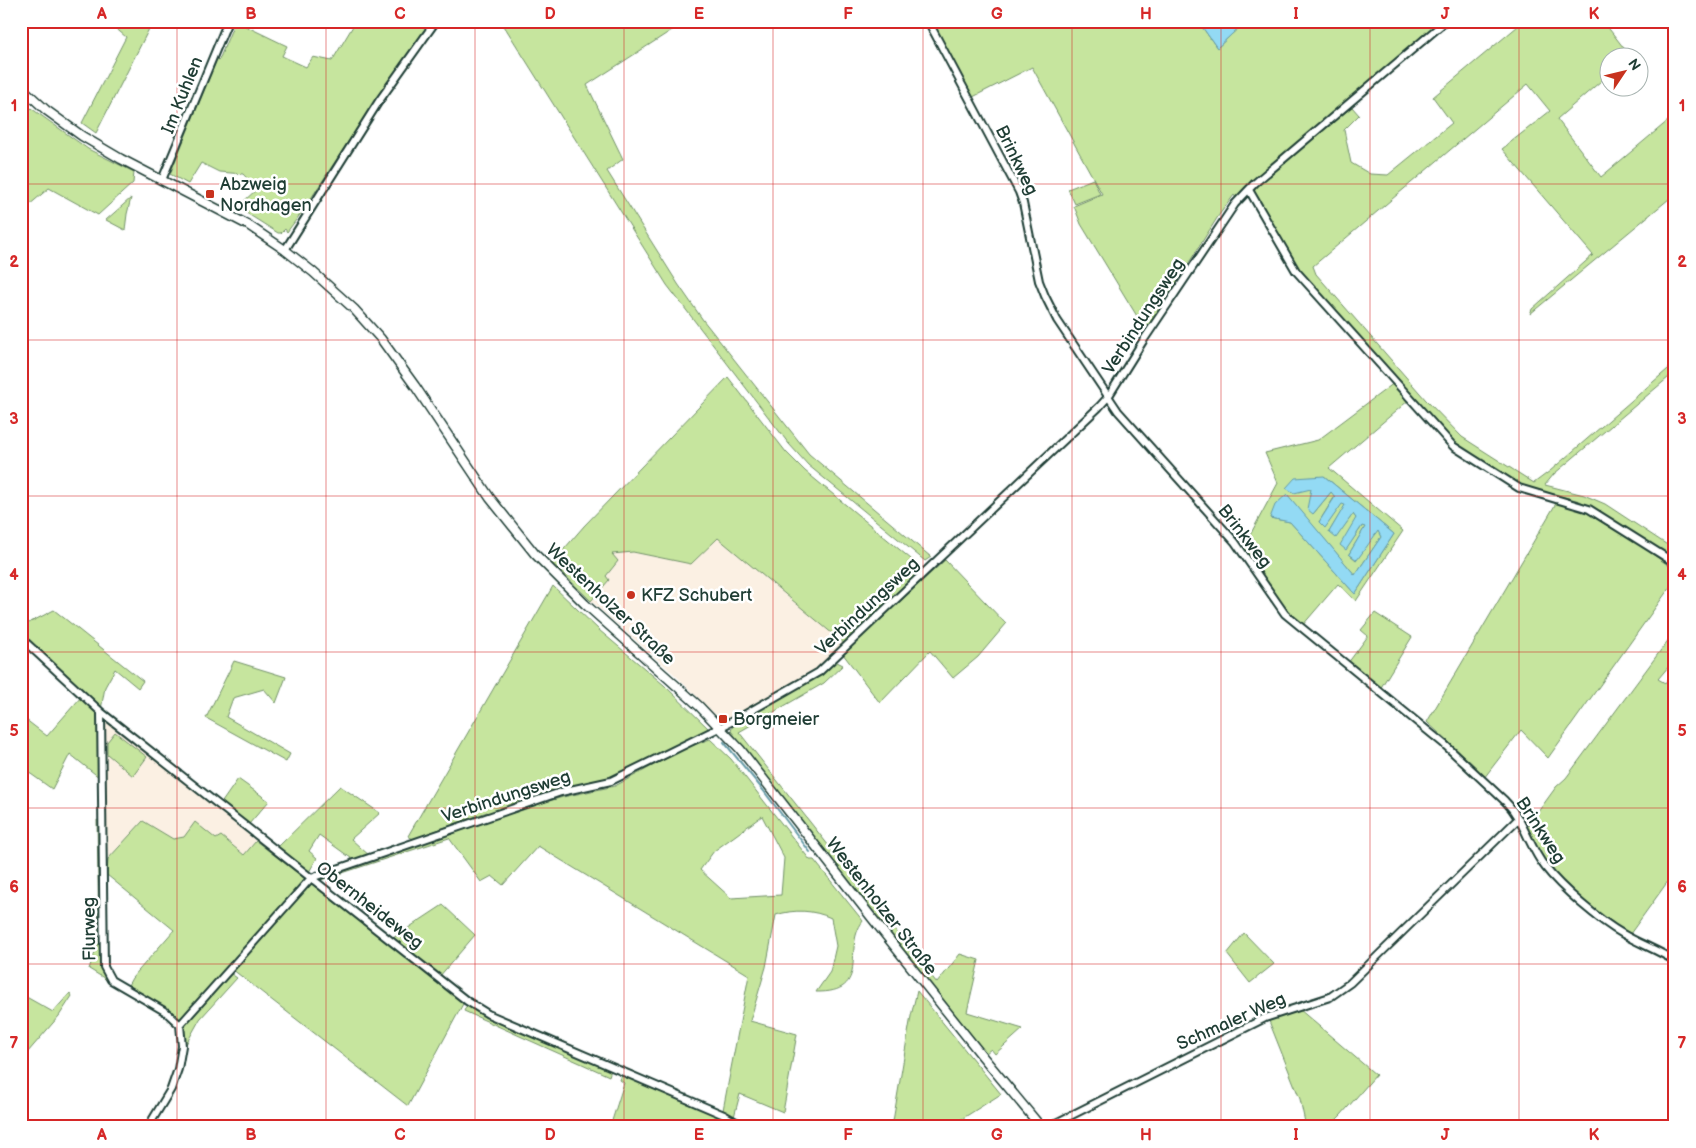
<svg xmlns="http://www.w3.org/2000/svg" width="1696" height="1148" font-family="'Balsamiq Sans',sans-serif">
	<style>
		.built { fill: #fbf0e3 }
		.green { fill: #c6e59e; stroke: #729169; fill-rule: evenodd }
		.water { fill: #93daf4; stroke: #659ba7 }
		.lines { fill: none; stroke-linecap: round; stroke-linejoin: round }
		.stream { stroke: #659ba7; stroke-width: 2 }
		.minor-casing { stroke: #1f3d34; stroke-width: 10 }
		.major-casing { stroke: #1f3d34; stroke-width: 11 }
		.minor { stroke: #fff; stroke-width: 6 }
		.major { stroke: #fff; stroke-width: 8 }
		.grid { fill: none; stroke: #d62828; stroke-width: 1; stroke-opacity: 0.55 }
		.poi-dot { fill: #c8321e; stroke: #fff; stroke-width: 2 }
		.labels { text-anchor: middle; stroke-width: 5; stroke-linejoin: round; paint-order: stroke }
		.street-label { font-size: 18px; fill: #1f3d34; stroke: #fff }
		.poi-label { font-size: 18px; fill: #1f3d34; stroke: #fff; text-anchor: start }
		.neatline { fill: none; stroke: #d62828; stroke-width: 2 }
		.grid-label { font-size: 16px; text-anchor: middle; font-weight: bold; fill: #d62828 }
	</style>
	<rect width="100%" height="100%" fill="#fff"/>
	<filter id="ink" filterUnits="userSpaceOnUse"><feTurbulence type="fractalNoise" baseFrequency=".02" numOctaves="2"/><feDisplacementMap in="SourceGraphic" scale="10" xChannelSelector="R" yChannelSelector="G"/><feConvolveMatrix kernelMatrix="1 2 1 2 8 2 1 2 1" color-interpolation-filters="sRGB"/></filter>
	<g filter="url(#ink)">
		<path class="built" d="M 718,538 L 846,645 L 819,671 L 734,718 L 723,722 L 675,675 L 591,601 L 609,580 L 606,577 L 618,561 L 611,554 L 633,552 L 691,564 Z
			M 107,721 L 182,780 L 256,841 L 244,855 L 221,836 L 216,839 L 195,822 L 184,837 L 172,839 L 143,821 L 108,859 L 104,727 Z"/>
		<path class="green" d="M 107,21 L 153,21 L 96,133 L 82,123 L 126,37 Z
			M 235,21 L 287,46 L 282,56 L 306,67 L 313,57 L 332,61 L 356,21 L 432,21 L 375,101 L 302,212 L 287,232 L 285,229 L 281,233 L 278,233 L 240,209 L 244,201 L 257,189 L 243,174 L 219,172 L 201,163 L 188,184 L 170,174 L 217,59 L 219,60 Z
			M 501,21 L 686,21 L 587,85 L 623,159 L 607,171 L 678,284 L 703,320 L 809,454 L 931,557 L 925,561 L 808,465 L 789,444 L 667,285 Z
			M 931,21 L 1198,21 L 1217,48 L 1246,21 L 1433,21 L 1437,26 L 1420,37 L 1421,40 L 1251,183 L 1236,198 L 1234,195 L 1219,215 L 1146,331 L 1081,224 L 1074,206 L 1102,194 L 1032,67 L 973,97 Z
			M 1524,21 L 1603,21 L 1630,56 L 1608,58 L 1608,75 L 1557,119 L 1601,177 L 1675,115 L 1675,194 L 1530,314 L 1532,309 L 1593,255 L 1502,149 L 1550,111 L 1528,84 L 1313,266 L 1316,274 L 1426,400 L 1462,437 L 1534,483 L 1550,471 L 1675,363 L 1675,372 L 1554,474 L 1545,485 L 1584,495 L 1605,504 L 1675,550 L 1675,562 L 1580,501 L 1520,486 L 1455,445 L 1300,271 L 1291,259 L 1253,192 L 1255,187 L 1262,180 L 1352,107 L 1359,115 L 1344,130 L 1351,163 L 1370,174 L 1388,175 L 1452,123 L 1433,97 Z
			M 28,106 L 88,149 L 134,172 L 133,183 L 98,215 L 49,188 L 21,212 L 21,115 Z
			M 1093,179 L 1100,194 L 1075,204 L 1068,189 Z
			M 131,198 L 127,214 L 125,230 L 106,220 Z
			M 728,377 L 786,452 L 805,471 L 917,564 L 920,569 L 920,573 L 846,645 L 718,538 L 691,564 L 633,552 L 612,554 L 618,561 L 606,576 L 609,580 L 591,601 L 552,563 L 584,526 Z
			M 1394,383 L 1409,400 L 1329,468 L 1403,531 L 1356,601 L 1338,584 L 1302,626 L 1279,601 L 1243,548 L 1278,483 L 1265,453 L 1318,440 ZM 1324,476 L 1394,534 L 1355,594 L 1290,522 L 1270,518 L 1287,495 L 1355,575 L 1381,537 L 1378,530 L 1356,560 L 1349,554 L 1365,527 L 1363,525 L 1346,549 L 1356,518 L 1353,514 L 1336,537 L 1329,532 L 1345,506 L 1342,503 L 1325,527 L 1319,522 L 1335,496 L 1331,492 L 1313,514 L 1312,489 Z
			M 1558,500 L 1579,507 L 1597,515 L 1595,518 L 1644,548 L 1675,570 L 1675,580 L 1548,758 L 1521,730 L 1484,778 L 1476,770 L 1477,768 L 1427,722 Z
			M 945,560 L 1006,624 L 978,657 L 953,678 L 930,651 L 880,703 L 843,654 Z
			M 553,586 L 599,630 L 664,685 L 709,729 L 611,779 L 488,814 L 487,812 L 413,839 L 408,836 Z
			M 54,610 L 143,681 L 138,688 L 115,669 L 105,687 L 101,710 L 21,635 L 21,627 Z
			M 1375,613 L 1412,637 L 1380,689 L 1348,663 L 1368,636 L 1361,630 Z
			M 1675,631 L 1675,659 L 1658,679 L 1665,683 L 1675,669 L 1675,876 L 1671,877 L 1630,934 C 1608,921 1560,885 1547,865 C 1539,853 1533,840 1527,827 L 1556,787 L 1566,778 Z
			M 234,661 L 286,677 L 276,703 L 264,689 L 233,698 L 226,717 L 290,754 L 286,762 L 206,718 Z
			M 835,661 L 843,665 L 824,683 L 739,732 L 937,983 L 960,954 L 979,960 L 967,1012 L 1023,1029 L 995,1054 L 991,1049 L 986,1053 L 731,731 L 733,725 L 737,722 Z
			M 81,697 L 98,713 L 100,778 L 70,754 L 52,789 L 21,767 L 21,716 L 47,736 Z
			M 115,732 L 147,757 L 133,776 L 107,754 L 107,742 Z
			M 710,739 L 731,759 L 810,860 L 814,860 L 863,921 C 841,949 873,993 816,992 L 830,972 L 836,946 L 831,918 C 814,910 794,909 776,915 L 766,967 L 750,1021 L 797,1034 L 783,1112 L 740,1094 L 734,1117 L 723,1110 L 749,975 L 538,846 L 503,885 L 492,876 L 481,882 L 449,838 L 321,880 L 319,877 L 474,823 L 563,797 L 615,786 L 686,748 ZM 762,816 L 784,858 L 781,895 L 731,898 L 700,870 L 714,851 Z
			M 238,779 L 269,801 L 249,824 L 222,802 Z
			M 340,786 L 380,813 L 351,839 L 371,857 L 355,861 L 319,835 L 309,851 L 317,858 L 309,872 L 278,847 Z
			M 97,820 L 102,823 L 103,968 L 112,983 L 89,969 L 99,940 Z
			M 143,821 L 173,839 L 184,837 L 195,822 L 216,839 L 221,836 L 244,855 L 256,841 L 464,1002 L 408,1106 L 228,966 L 179,1020 L 127,987 L 132,978 L 174,930 L 107,875 L 108,859 Z
			M 443,905 L 475,935 L 439,977 L 393,938 Z
			M 1244,933 L 1274,964 L 1250,983 L 1227,954 Z
			M 230,973 L 237,978 L 200,1019 L 185,1046 L 184,1032 L 182,1026 Z
			M 917,991 L 1001,1094 L 949,1127 L 892,1127 L 911,1016 Z
			M 70,993 L 72,996 L 59,1016 L 21,1060 L 21,994 L 53,1012 Z
			M 467,1005 L 487,1016 L 611,1070 L 609,1076 L 464,1011 Z
			M 1299,1009 L 1376,1075 L 1341,1115 L 1329,1127 L 1306,1127 L 1300,1099 L 1269,1021 Z
			M 622,1075 L 723,1119 L 729,1122 L 729,1127 L 610,1127 L 624,1083 L 620,1080 Z"/>
		<path class="water" d="M 1198,21 L 1246,21 L 1217,48 Z
			M 1324,476 L 1394,534 L 1355,594 L 1290,522 L 1270,518 L 1275,505 L 1287,494 L 1355,575 L 1381,537 L 1378,531 L 1357,560 L 1349,554 L 1365,527 L 1362,526 L 1346,550 L 1340,545 L 1356,518 L 1353,514 L 1336,538 L 1329,532 L 1345,505 L 1342,504 L 1325,528 L 1319,522 L 1335,497 L 1331,492 L 1313,514 L 1307,509 L 1311,489 L 1294,493 L 1286,488 L 1295,478 Z"/>
		<g class="lines">
			<path class="stream" d="M 724,742 L 763,790 L 810,852"/>
			<g class="minor-casing">
				<path id="minor" d="M 928,21 L 1019,192 L 1023,203 L 1039,281 L 1045,296 L 1057,320 L 1118,411 L 1235,542 L 1285,614 L 1444,744 L 1505,801 C 1524,820 1529,847 1545,867 C 1561,888 1600,921 1623,934 C 1640,944 1658,950 1675,961
					M 162,180 L 228,21
					M 1249,190 L 1296,271 L 1453,446 L 1519,488 L 1589,509 L 1675,563
					M 285,250 L 379,101 L 436,21
					M 21,638 L 101,712 L 467,1001 L 488,1014 L 724,1115 L 745,1127
					M 101,712 L 104,967 L 111,980 L 166,1012 L 180,1025 L 182,1046 L 178,1069 L 171,1089 L 148,1127
					M 180,1025 L 311,878 L 561,792 L 611,781 L 735,720 L 819,672 L 1099,407 L 1108,397 L 1143,341 L 1235,204 L 1255,183 L 1446,21
					M 1048,1127 L 1265,1018 L 1330,997 L 1350,983 L 1518,819"/>
			</g>
			<g class="major-casing">
				<path id="major" d="M 21,87 L 46,110 L 82,136 L 121,159 L 248,225 L 285,250 L 313,272 L 354,309 L 381,339 L 415,386 L 490,498 L 535,554 L 585,604 L 699,706 L 740,749 L 872,918 L 983,1057 L 1041,1127"/>
			</g>
			<use href="#minor" class="minor"/>
			<use href="#major" class="major"/>
		</g>
	</g>
	<path class="grid" d="M 177,21 L 177,1127M 326,21 L 326,1127M 475,21 L 475,1127M 624,21 L 624,1127M 773,21 L 773,1127M 923,21 L 923,1127M 1072,21 L 1072,1127M 1221,21 L 1221,1127M 1370,21 L 1370,1127M 1519,21 L 1519,1127M 21,184 L 1675,184M 21,340 L 1675,340M 21,496 L 1675,496M 21,652 L 1675,652M 21,808 L 1675,808M 21,964 L 1675,964"/>
	<g class="poi-dot">
		<rect x="205" y="189" width="10" height="10" rx="2.5"/>
		<circle cx="631" cy="595" r="5"/>
		<rect x="718" y="714" width="10" height="10" rx="2.5"/>
	</g>
	<g class="labels">
		<g class="street-label">
			<text transform="translate(182 95) rotate(-68)" y="6">Im Kuhlen</text>
			<text transform="translate(1017 160) rotate(64)" y="6">Brinkweg</text>
			<text transform="translate(1143 316) rotate(-57)" y="6">Verbindungsweg</text>
			<text transform="translate(1245 536) rotate(52)" y="6">Brinkweg</text>
			<text transform="translate(611 604) rotate(43)" y="6">Westenholzer Straße</text>
			<text transform="translate(867 606) rotate(-43)" y="6">Verbindungsweg</text>
			<text transform="translate(506 796) rotate(-18)" y="6">Verbindungsweg</text>
			<text transform="translate(1541 830) rotate(57)" y="6">Brinkweg</text>
			<text transform="translate(370 905) rotate(38)" y="6">Obernheideweg</text>
			<text transform="translate(882 906) rotate(52)" y="6">Westenholzer Straße</text>
			<text transform="translate(89 929) rotate(-91)" y="6">Flurweg</text>
			<text transform="translate(1231 1021) rotate(-24)" y="6">Schmaler Weg</text>
		</g>
		<g class="poi-label">
			<text x="220" y="190">Abzweig<tspan x="220" dy="21">Nordhagen</tspan></text>
			<text x="641" y="601">KFZ Schubert</text>
			<text x="733" y="725">Borgmeier</text>
		</g>
	</g>
	<rect width="1696" height="1148" fill="none" stroke="#fff" stroke-width="55"/>
	<g transform="translate(1624 72) rotate(55)"><circle r="24" fill="#ffffff" stroke="#a5b1ae"/>
	<path d="M0-4L9 19L0 12L-9 19Z" fill="#c8321e"/>
	<text y="-8" font-size="14" font-weight="bold" text-anchor="middle" fill="#1f3d34">N</text>
	</g>
	<rect x="28" y="28" width="1640" height="1092" class="neatline"/>
	<g class="grid-label">
		<text x="102" y="19">A</text>
		<text x="251" y="19">B</text>
		<text x="400" y="19">C</text>
		<text x="550" y="19">D</text>
		<text x="699" y="19">E</text>
		<text x="848" y="19">F</text>
		<text x="997" y="19">G</text>
		<text x="1146" y="19">H</text>
		<text x="1296" y="19">I</text>
		<text x="1445" y="19">J</text>
		<text x="1594" y="19">K</text>
		<text x="14" y="111">1</text>
		<text x="1682" y="111">1</text>
		<text x="14" y="267">2</text>
		<text x="1682" y="267">2</text>
		<text x="14" y="424">3</text>
		<text x="1682" y="424">3</text>
		<text x="14" y="580">4</text>
		<text x="1682" y="580">4</text>
		<text x="14" y="736">5</text>
		<text x="1682" y="736">5</text>
		<text x="14" y="892">6</text>
		<text x="1682" y="892">6</text>
		<text x="14" y="1048">7</text>
		<text x="1682" y="1048">7</text>
		<text x="102" y="1140">A</text>
		<text x="251" y="1140">B</text>
		<text x="400" y="1140">C</text>
		<text x="550" y="1140">D</text>
		<text x="699" y="1140">E</text>
		<text x="848" y="1140">F</text>
		<text x="997" y="1140">G</text>
		<text x="1146" y="1140">H</text>
		<text x="1296" y="1140">I</text>
		<text x="1445" y="1140">J</text>
		<text x="1594" y="1140">K</text>
	</g>
</svg>
